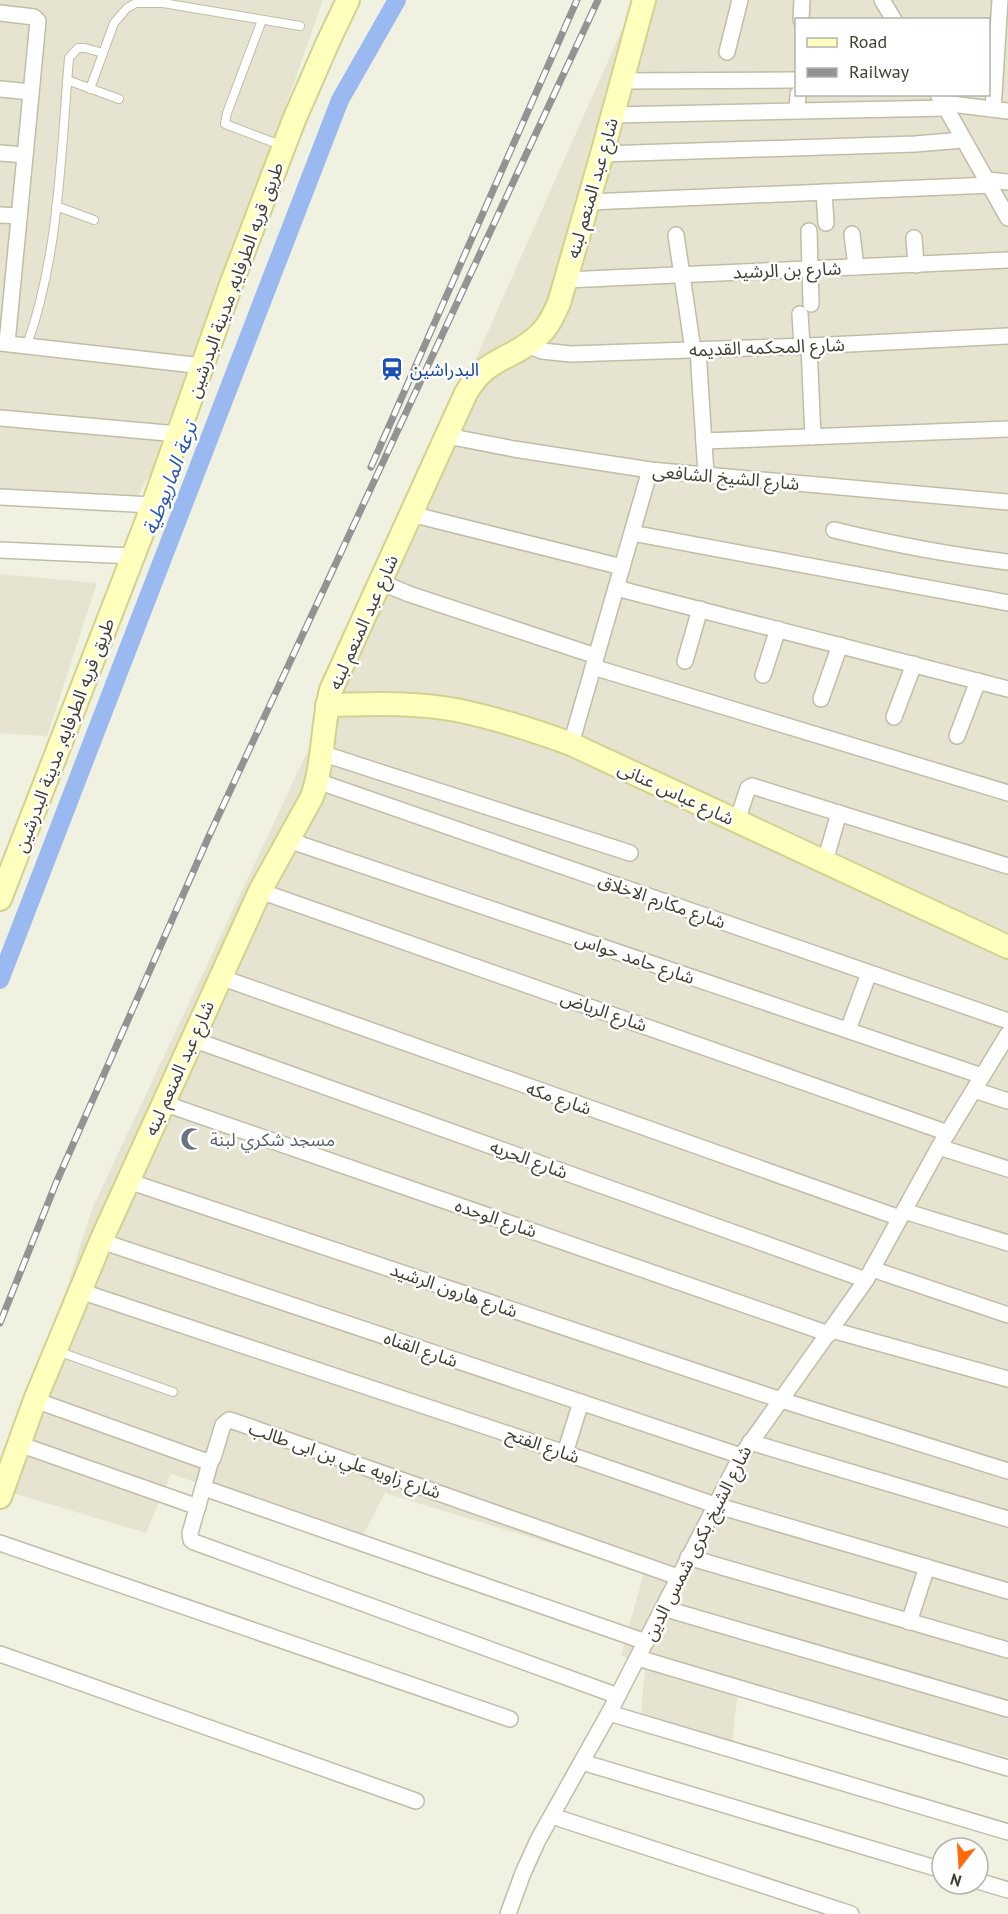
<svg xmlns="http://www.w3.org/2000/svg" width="1008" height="1914" font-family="'PT Sans','Noto Sans Arabic',sans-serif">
  <rect width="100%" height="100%" fill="#f1f1e2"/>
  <g fill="#e6e4d0" fill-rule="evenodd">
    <path d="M0 0H323L165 450 136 498 0 490Z"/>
    <path d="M635 0H1008V1757L739 1684 732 1743 641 1713 645 1670 621 1655 644 1572 385 1493 362 1537 171 1474 146 1533 3 1490 92 1209 342 678 470 372ZM796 20H988V94H796Z"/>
    <path d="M0 574 97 583 47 736 0 733Z"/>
  </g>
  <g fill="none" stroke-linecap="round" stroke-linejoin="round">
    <path stroke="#9bb9f1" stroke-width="18" d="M0 980 340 100 397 0"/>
    <g stroke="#c0bda7" stroke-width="10">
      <g id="lane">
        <path d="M262 20 227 113 225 124 283 146"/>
        <path d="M67 80 119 99"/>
        <path d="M90 89 114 23 127 8 136 3H163L300 26"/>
        <path d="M56 206 94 220"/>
        <path d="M27 345C59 256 61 152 69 58L78 48H85L103 53"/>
        <path d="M57 1351 173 1392"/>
      </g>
    </g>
    <g stroke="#c0bda7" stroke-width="18">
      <g id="street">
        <path d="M882 0 894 20"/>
        <path d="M0 13 34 17 38 21 7 343"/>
        <path d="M801 20 802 0"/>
        <path d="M727 52 740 0"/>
        <path d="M621 81 796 80"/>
        <path d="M0 89 31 92"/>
        <path d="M938 94 1008 218"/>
        <path d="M943 103 1008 111"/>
        <path d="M993 109 1000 0"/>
        <path d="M797 111 798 94"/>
        <path d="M613 115 946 108"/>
        <path d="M0 153 25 155"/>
        <path d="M602 154 915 144 963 140"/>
        <path d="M988 180 1008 182"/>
        <path d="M824 192 826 223"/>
        <path d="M589 202 991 185"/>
        <path d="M0 215 19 216"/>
        <path d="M809 231 811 304"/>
        <path d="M852 234 856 267"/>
        <path d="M676 235 693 350"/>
        <path d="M914 238 916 265"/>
        <path d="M566 280 1008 260"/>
        <path d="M800 314 802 346"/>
        <path d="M0 343 203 366"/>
        <path d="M527 345 542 351 571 354 809 346 1008 336"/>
        <path d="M809 346 813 437"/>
        <path d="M698 350 706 474"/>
        <path d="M0 418 178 434"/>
        <path d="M447 436 514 449 650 470 1008 502"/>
        <path d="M704 441 1008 429"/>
        <path d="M0 497 153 505"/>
        <path d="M411 514 622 567"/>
        <path d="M834 530C892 544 949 555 1008 562"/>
        <path d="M632 533 1008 603"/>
        <path d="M0 550 133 556"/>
        <path d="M380 582 409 594 596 656"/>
        <path d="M616 588 1008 689"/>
        <path d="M685 661 700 609"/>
        <path d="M593 667 1008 793"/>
        <path d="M763 675 778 629"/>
        <path d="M821 699 840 645"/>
        <path d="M894 717 914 664"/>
        <path d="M957 736 978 681"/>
        <path d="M571 744 650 470"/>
        <path d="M321 753 630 853"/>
        <path d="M317 781 1008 1021"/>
        <path d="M737 821 748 788 752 786 1008 866"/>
        <path d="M288 840 982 1076"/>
        <path d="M825 861 839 813"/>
        <path d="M260 891 948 1133"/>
        <path d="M220 977 900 1218"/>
        <path d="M848 1030 869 973"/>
        <path d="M192 1039 866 1280"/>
        <path d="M974 1090 1008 1101"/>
        <path d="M163 1103 829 1334"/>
        <path d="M939 1147 1008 1169"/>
        <path d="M128 1181 781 1400 1008 1471"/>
        <path d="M904 1211 1008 1243"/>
        <path d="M101 1241 741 1456"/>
        <path d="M872 1269 1008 1315"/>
        <path d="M80 1291 565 1453 715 1505 1008 1591"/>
        <path d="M832 1330 1008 1379"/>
        <path d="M35 1400 205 1461 213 1458 223 1425 229 1420 233 1421 678 1577"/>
        <path d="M750 1442 1008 1519"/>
        <path d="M19 1444 198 1507"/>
        <path d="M565 1453 581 1402"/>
        <path d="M211 1460 190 1533 191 1540 194 1542 618 1696"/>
        <path d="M204 1488 646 1642"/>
        <path d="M0 1543 510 1719"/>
        <path d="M688 1557 1008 1650"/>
        <path d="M663 1608 1008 1709"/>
        <path d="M909 1622 927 1567"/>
        <path d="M0 1654 416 1801"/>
        <path d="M638 1658 1008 1768"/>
        <path d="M609 1713 1008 1832"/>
        <path d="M582 1762 942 1870"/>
        <path d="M552 1816 851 1914"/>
        <path d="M978 1881 1008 1890"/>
        <path d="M508 1914 523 1873 538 1840 609 1713 741 1456 866 1280 939 1147 1008 1034"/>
      </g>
    </g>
    <g stroke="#d3d190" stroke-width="26">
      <g id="secondary">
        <path d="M327 705C370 704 413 702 456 710 495 718 533 730 571 744L1008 947"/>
        <path d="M0 899 153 505 232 282 294 120 328 42 348 0"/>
        <path d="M0 1497 35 1400 101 1241 260 891 312 797C324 762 322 725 331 690L466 393C488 355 512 361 539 335 549 326 554 314 559 303L602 154 644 0"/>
      </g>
    </g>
    <use href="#lane" stroke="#fff" stroke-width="8"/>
    <use href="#street" stroke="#fff" stroke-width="15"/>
    <use href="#secondary" stroke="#ffffbe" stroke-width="22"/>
    <g stroke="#939393" stroke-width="7">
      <g id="rail">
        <path d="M371 467 577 0"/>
        <path d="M0 1323 56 1183 209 836 598 0"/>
      </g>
    </g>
    <use href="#rail" stroke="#fff" stroke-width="4.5" stroke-dasharray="14" stroke-linecap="butt"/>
  </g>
  <defs>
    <g id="station-bare" transform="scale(1.8)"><path d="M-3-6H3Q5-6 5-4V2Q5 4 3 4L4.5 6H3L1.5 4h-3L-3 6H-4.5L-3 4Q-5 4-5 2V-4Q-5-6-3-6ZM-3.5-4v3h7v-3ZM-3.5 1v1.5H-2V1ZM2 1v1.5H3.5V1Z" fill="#1a4fb4" stroke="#fff" stroke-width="2.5" paint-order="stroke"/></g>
    <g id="mosque-bare" transform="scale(1.8)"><path d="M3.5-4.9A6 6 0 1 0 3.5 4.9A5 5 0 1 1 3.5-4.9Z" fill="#6b7280" stroke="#fff" stroke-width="2.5" paint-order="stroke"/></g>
  </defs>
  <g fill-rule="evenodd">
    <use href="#station-bare" x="392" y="369"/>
    <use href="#mosque-bare" x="192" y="1139"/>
  </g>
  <g text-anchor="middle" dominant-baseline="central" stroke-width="5" stroke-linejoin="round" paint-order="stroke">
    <g font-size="18" fill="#434032" stroke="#fff">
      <text transform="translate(592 188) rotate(-74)">شارع عبد المنعم لبنه</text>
      <text transform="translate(787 270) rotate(-2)">شارع بن الرشيد</text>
      <text transform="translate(235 280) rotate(-70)">طريق قريه الطرفايه, مدينة البدرشين</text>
      <text transform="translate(767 347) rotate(-2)">شارع المحكمه القديمه</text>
      <text transform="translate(726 477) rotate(5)">شارع الشيخ الشافعى</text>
      <text transform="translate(363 622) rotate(-66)">شارع عبد المنعم لبنه</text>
      <text transform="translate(64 735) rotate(-69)">طريق قريه الطرفايه, مدينة البدرشين</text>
      <text transform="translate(676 793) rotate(25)">شارع عباس عنانى</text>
      <text transform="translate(662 901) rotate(19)">شارع مكارم الاخلاق</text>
      <text transform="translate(635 958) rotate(19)">شارع حامد حواس</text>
      <text transform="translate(604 1011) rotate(19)">شارع الرياض</text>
      <text transform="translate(179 1068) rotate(-66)">شارع عبد المنعم لبنه</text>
      <text transform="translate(559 1098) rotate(19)">شارع مكه</text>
      <text transform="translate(529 1159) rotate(20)">شارع الحريه</text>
      <text transform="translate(496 1218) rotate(19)">شارع الوحده</text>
      <text transform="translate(454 1290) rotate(19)">شارع هارون الرشيد</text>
      <text transform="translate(421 1349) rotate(19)">شارع القناه</text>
      <text transform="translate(543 1445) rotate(19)">شارع الفتح</text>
      <text transform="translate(345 1460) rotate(19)">شارع زاويه علي بن ابى طالب</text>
      <text transform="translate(697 1543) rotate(-63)">شارع الشيخ بكرى شمس الدين</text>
    </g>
    <g font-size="18" fill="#164399" stroke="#fff" text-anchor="start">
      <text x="410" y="369">البدراشين</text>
    </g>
    <g font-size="18" fill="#5b616d" stroke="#fff" text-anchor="start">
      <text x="210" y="1139">مسجد شكري لبنة</text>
    </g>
    <g font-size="20" font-style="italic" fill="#2a57b0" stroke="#fff">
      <text transform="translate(170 478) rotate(-69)">ترعة الماريوطية</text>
    </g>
  </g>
  <rect x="795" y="18" width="195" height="78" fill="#ffffff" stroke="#b4b3ad" stroke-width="1.5"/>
  <rect x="807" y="38" width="30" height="9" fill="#ffffbe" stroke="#b4b3ad" stroke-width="1.5"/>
  <text x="849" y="48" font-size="18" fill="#434032">Road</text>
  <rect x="807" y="68" width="30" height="9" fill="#939393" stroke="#b4b3ad" stroke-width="1.5"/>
  <text x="849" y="78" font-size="18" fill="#434032">Railway</text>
  <g transform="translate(960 1866) rotate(197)"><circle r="28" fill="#ffffff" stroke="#b4b3ad" stroke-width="1.5"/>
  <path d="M0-4.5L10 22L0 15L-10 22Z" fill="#ff6b0b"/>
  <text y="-9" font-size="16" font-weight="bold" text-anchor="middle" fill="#434032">N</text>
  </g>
</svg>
